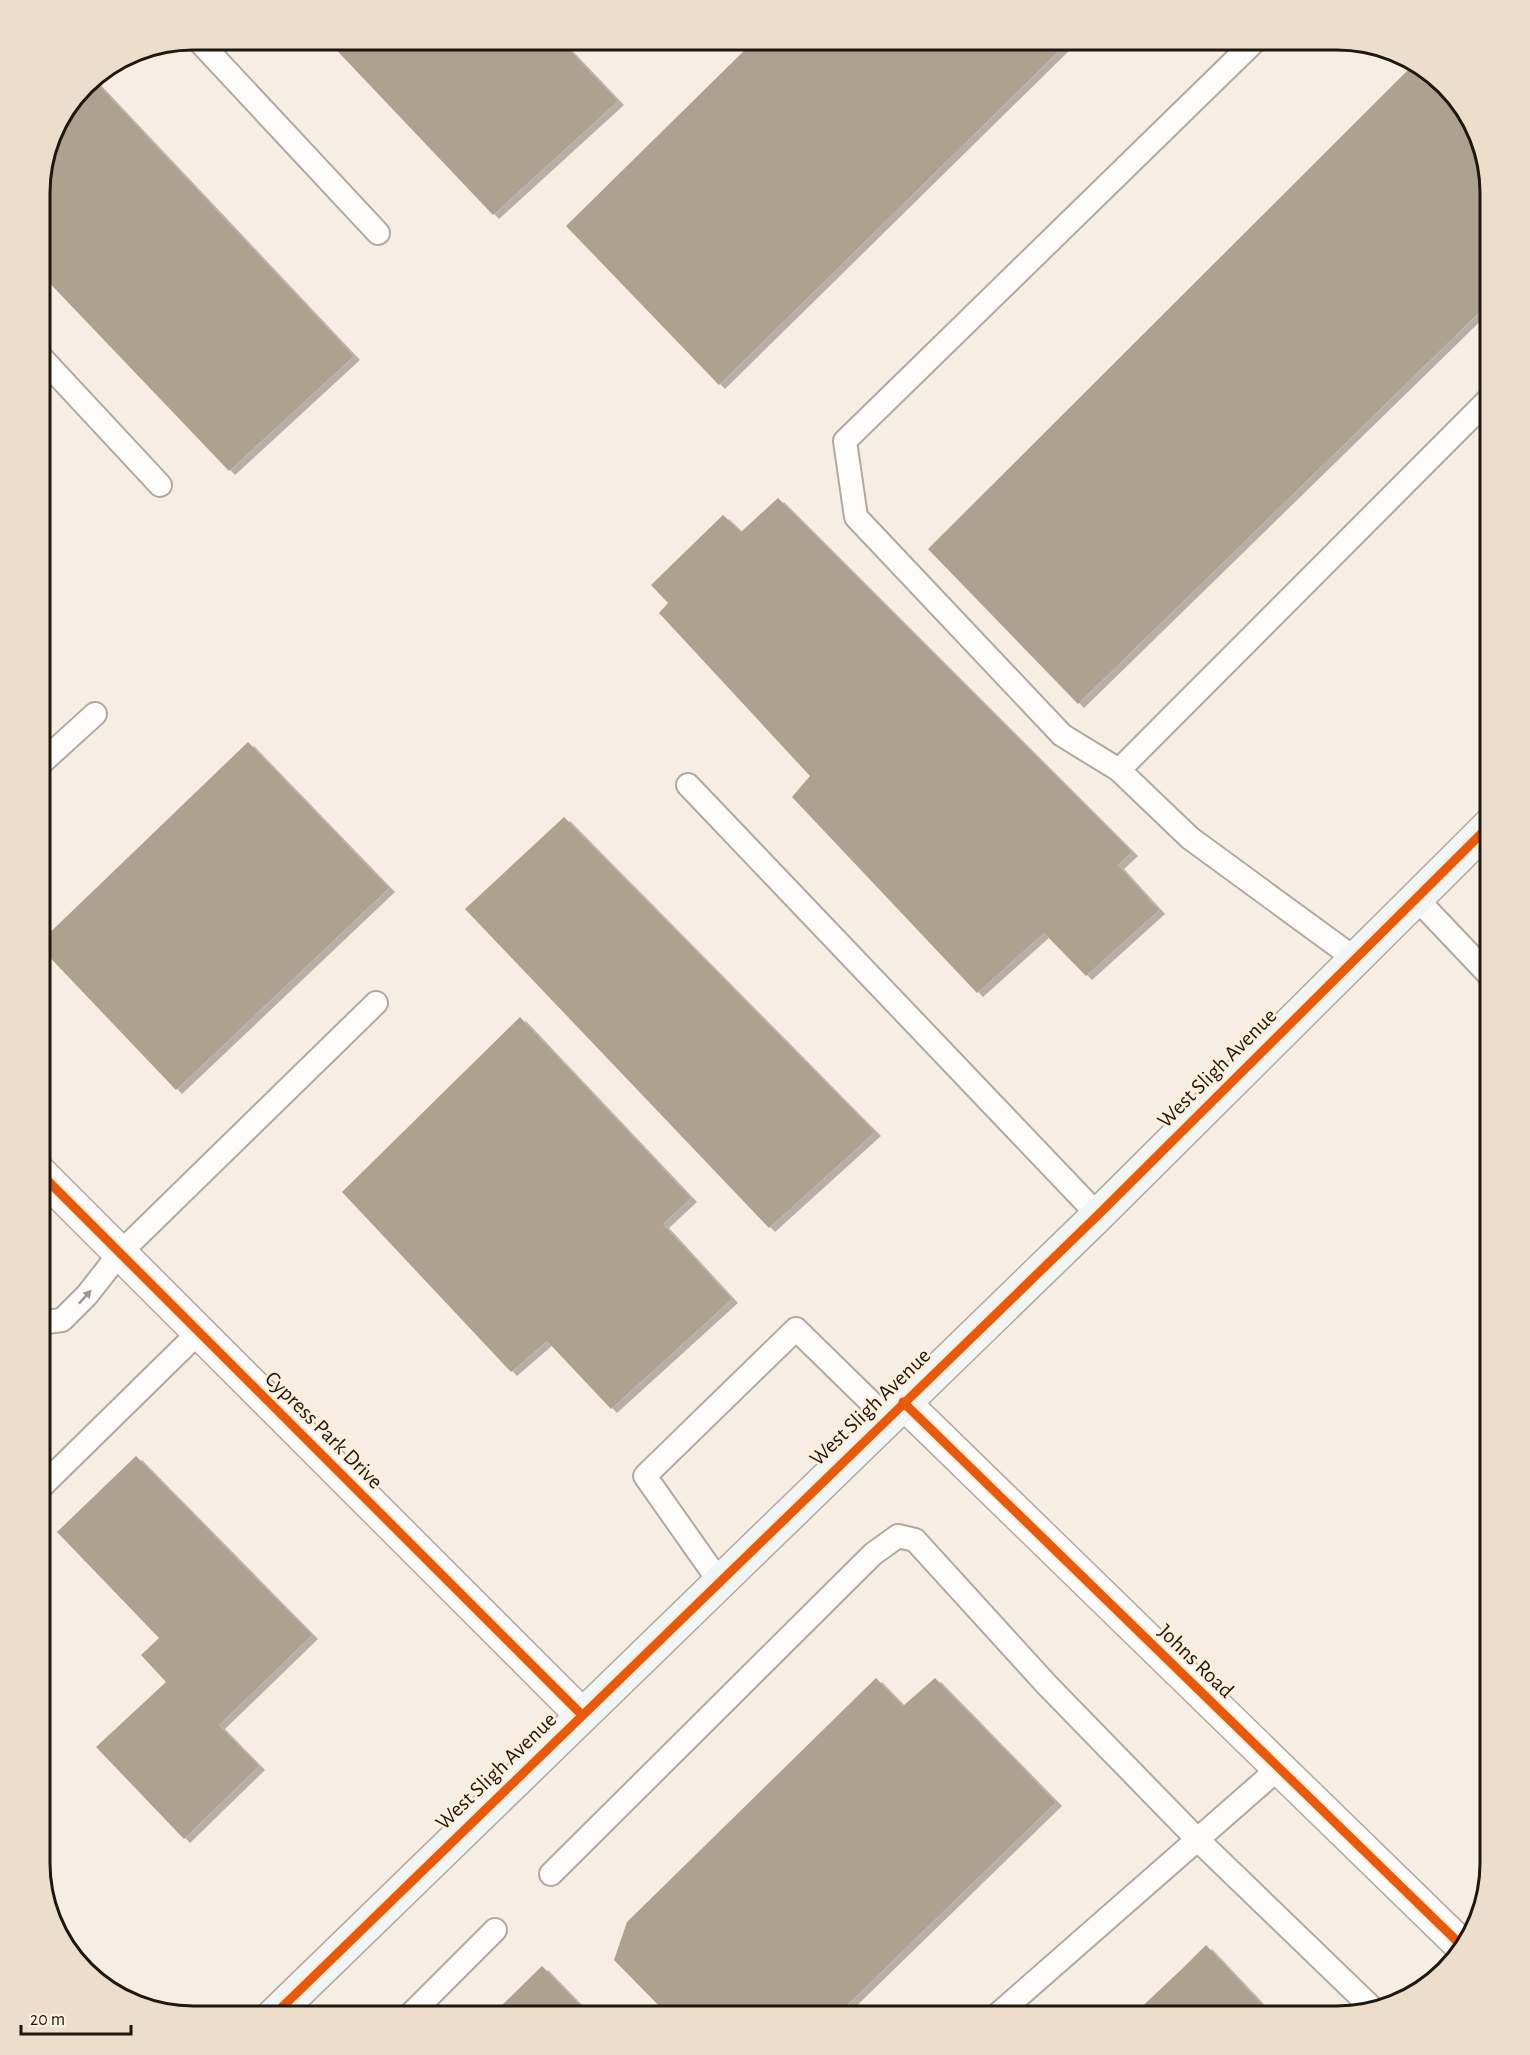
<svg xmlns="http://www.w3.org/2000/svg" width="1530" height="2055" font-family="'Alegreya Sans',sans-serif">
  <defs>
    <filter id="shadow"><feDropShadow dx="6" dy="4" stdDeviation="0" flood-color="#0004"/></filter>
  </defs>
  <rect width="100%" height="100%" fill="#f7eee3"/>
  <g fill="#ada190" filter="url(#shadow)">
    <path d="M326 39H559L618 101 493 215Z"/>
    <path d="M756 39H1071L719 385 566 226Z"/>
    <path d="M1416 62 1468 115 1491 193V301L1078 704 928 549Z"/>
    <path d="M91 77 354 356 229 471 39 272V182L55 125Z"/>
    <path d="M778 498 1132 852 1118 865 1159 910 1086 976 1044 933 977 993 792 797 810 776 659 613 668 603 651 585 723 515 741 532Z"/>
    <path d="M248 742 389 888 176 1090 39 946V943Z"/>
    <path d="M564 817 875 1132 769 1228 465 909Z"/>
    <path d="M520 1017 691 1198 663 1224 732 1299 611 1409 547 1341 511 1372 342 1192Z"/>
    <path d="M136 1456 312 1635 219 1725 259 1766 184 1839 96 1747 166 1682 141 1655 159 1638 57 1532Z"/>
    <path d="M876 1678 903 1706 935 1678 1056 1802 836 2016H669L614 1960 627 1922Z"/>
    <path d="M1206 1945 1273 2016H1132L1185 1966Z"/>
    <path d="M542 1966 591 2016H491Z"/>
  </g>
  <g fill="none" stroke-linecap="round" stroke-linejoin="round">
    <g stroke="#b1a9a0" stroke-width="26">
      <g id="lane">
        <path d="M197 39 378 233"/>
        <path d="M39 355 160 485"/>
        <path d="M39 765 95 714"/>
        <path d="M1119 770 1062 735 856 517 845 441 1257 39"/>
        <path d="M688 785 1098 1215"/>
        <path d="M1416 898 1491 977"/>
        <path d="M1354 958 1190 838 1119 770 1491 397"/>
        <path d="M39 1323 62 1320 87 1295 120 1253 376 1003"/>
        <path d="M39 1489 199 1332"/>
        <path d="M719 1581 645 1476 796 1329 887 1418"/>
        <path d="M551 1874 873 1554 898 1536 915 1540 1047 1685 1197 1839 1370 2006"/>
        <path d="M409 2016 495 1930"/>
        <path d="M996 2016 1279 1768"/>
      </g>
    </g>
    <g stroke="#b1a9a0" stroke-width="36">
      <g id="street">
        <path d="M39 1172 582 1715"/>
        <path d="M903 1402 1463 1947"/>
      </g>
    </g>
    <g stroke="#b1a9a0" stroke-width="36">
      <path id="secondary" d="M273 2016 1098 1215 1491 824"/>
    </g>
    <use href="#lane" stroke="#fefcfb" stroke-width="22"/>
    <use href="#street" stroke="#fefcfb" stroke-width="33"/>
    <use href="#secondary" stroke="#f1f5f3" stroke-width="33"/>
    <g stroke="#ffefdb" stroke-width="13">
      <g id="cycleway">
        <path d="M39 1172 582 1715"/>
        <path d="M903 1402 1463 1947"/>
        <path d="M273 2016 1098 1215 1491 824"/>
      </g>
    </g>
    <use href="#cycleway" stroke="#e8590c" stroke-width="9"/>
  </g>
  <defs><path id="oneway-solid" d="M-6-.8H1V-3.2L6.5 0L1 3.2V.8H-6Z" transform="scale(1.5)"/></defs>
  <use fill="#9a9591" href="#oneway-solid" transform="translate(85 1297) rotate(-47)"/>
  <g text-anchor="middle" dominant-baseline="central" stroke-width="5" stroke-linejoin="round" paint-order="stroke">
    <g font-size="22" fill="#1f180f" stroke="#ffefdb">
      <text transform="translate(1217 1068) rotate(-45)">West Sligh Avenue</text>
      <text transform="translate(870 1407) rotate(-44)">West Sligh Avenue</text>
      <text transform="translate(324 1430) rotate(45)">Cypress Park Drive</text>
      <text transform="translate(1196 1661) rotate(44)">Johns Road</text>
      <text transform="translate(496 1771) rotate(-44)">West Sligh Avenue</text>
    </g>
  </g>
  <path d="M0 0H1530V2055H0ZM193 50H1337A143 143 0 0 1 1480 193V1863A143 143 0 0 1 1337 2006H193A143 143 0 0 1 50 1863V193A143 143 0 0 1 193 50Z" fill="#eddecb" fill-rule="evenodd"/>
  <path fill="none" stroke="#1f180f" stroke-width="3" d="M193 50H1337A143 143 0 0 1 1480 193V1863A143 143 0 0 1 1337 2006H193A143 143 0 0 1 50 1863V193A143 143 0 0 1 193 50Z"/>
  <path d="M21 2025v9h110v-9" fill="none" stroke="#1f180f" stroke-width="3"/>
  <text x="30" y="2025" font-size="18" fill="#1f180f" stroke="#ffefdb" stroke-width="4.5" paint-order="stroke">20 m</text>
</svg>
